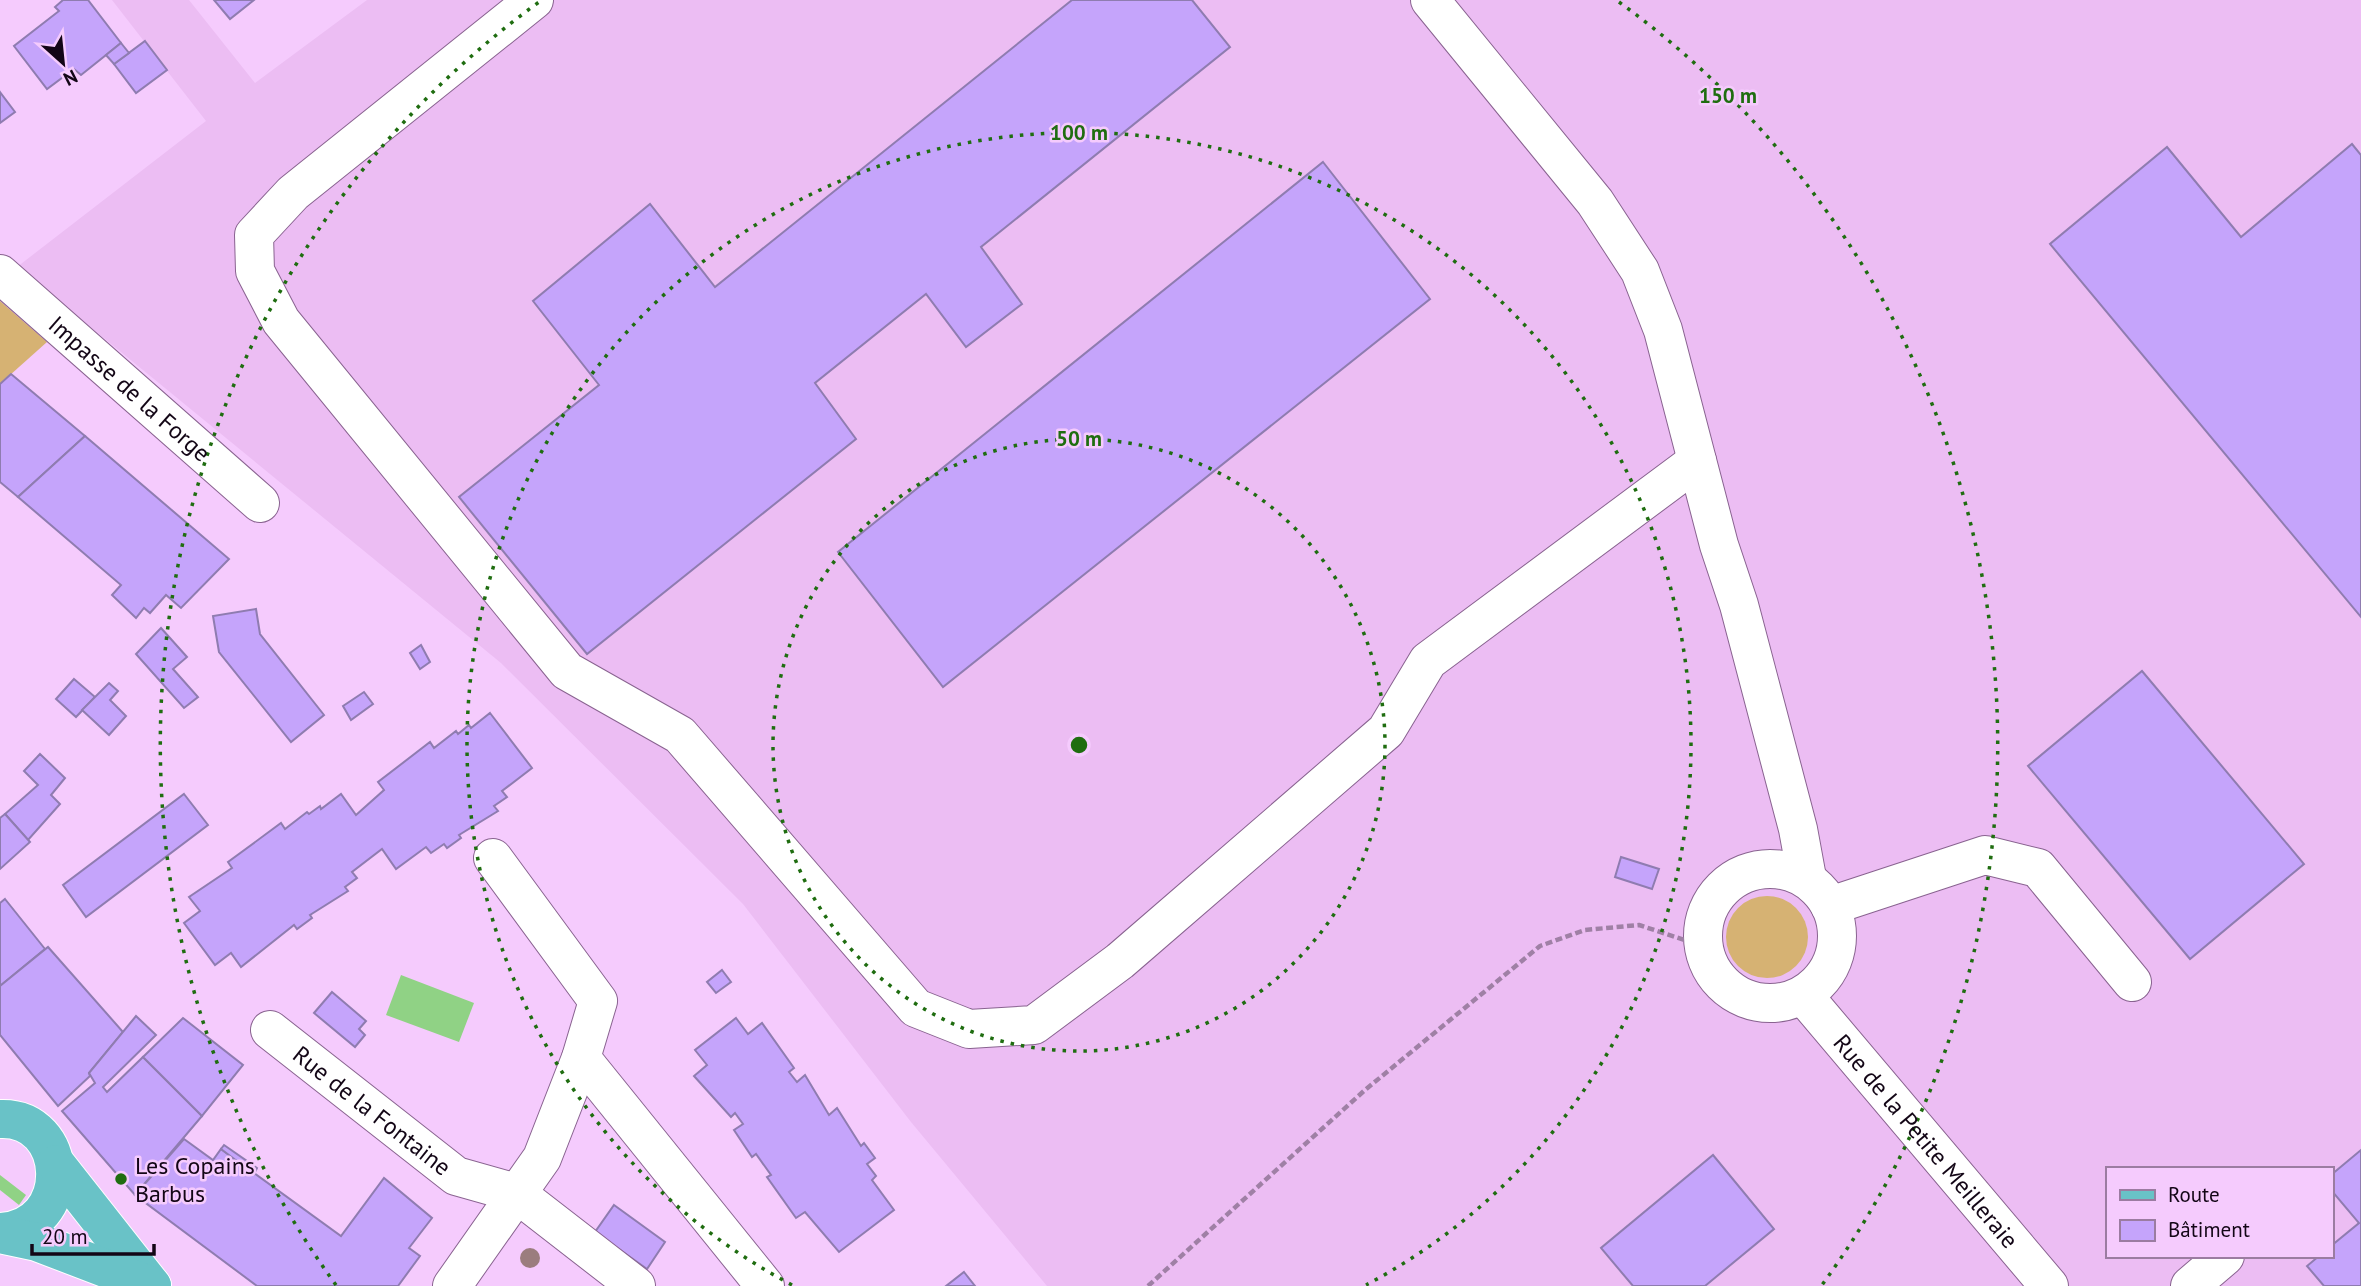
<svg xmlns="http://www.w3.org/2000/svg" width="2361" height="1286" font-family="'PT Sans',sans-serif">
  <rect width="100%" height="100%" fill="#f5cbfd"/>
  <path fill="#ecbdf3" fill-rule="evenodd" d="M112 0H189L255 83 367 0H2361V1286H1047L911 1122 743 904 501 663 17 267 206 121ZM2107 1169H2331V1256H2107Z"/>
  <g fill="#d6b273">
    <path d="M0 301 47 342 0 384Z"/>
    <circle cx="1767" cy="937" r="41"/>
  </g>
  <g fill="#90d285">
    <path d="M401 975 474 1003 459 1042 386 1015Z"/>
    <path d="M0 1175 26 1195 19 1205 0 1190Z"/>
  </g>
  <g fill="#c5a4fb" stroke="#8f7cb0" stroke-width="2">
    <path d="M63 0H88L121 43 81 75 74 69 47 89 14 46 59 11 55 7Z"/>
    <path d="M214 0H254L230 19Z"/>
    <path d="M1072 0H1192L1230 47 981 247 1022 304 966 347 926 294 815 383 856 439 587 654 459 497 599 385 533 301 650 204 715 287Z"/>
    <path d="M145 41 167 70 136 93 114 64Z"/>
    <path d="M121 43 129 53 114 64 106 55Z"/>
    <path d="M0 92 15 112 0 123Z"/>
    <path d="M2352 144 2361 155V617L2050 244 2167 147 2241 237Z"/>
    <path d="M1323 162 1430 299 943 687 838 552Z"/>
    <path d="M11 374 85 436 18 497 0 482V384Z"/>
    <path d="M85 436 229 559 181 608 166 595 150 613 144 608 136 618 112 595 121 585 18 497Z"/>
    <path d="M256 609 260 634 324 715 291 742 219 652 213 616Z"/>
    <path d="M161 628 187 657 173 669 198 697 184 708 136 654Z"/>
    <path d="M421 645 430 662 420 669 410 653Z"/>
    <path d="M2142 671 2304 864 2190 959 2028 766Z"/>
    <path d="M74 679 95 697 76 717 56 699Z"/>
    <path d="M109 683 118 691 110 700 126 716 109 735 82 710Z"/>
    <path d="M364 692 373 704 351 720 343 706Z"/>
    <path d="M490 713 532 768 502 791 507 797 494 806 498 811 459 835 461 838 447 848 444 844 431 853 426 847 396 869 382 849 352 872 357 878 345 887 348 891 310 915 312 918 297 929 294 925 241 967 231 953 215 965 184 923 200 911 189 897 232 868 228 862 281 823 285 829 307 812 309 814 320 806 321 809 341 794 356 815 384 790 378 782 430 742 434 748 456 731 458 734 469 725 471 728Z"/>
    <path d="M40 754 65 778 51 795 60 804 28 840 5 814 38 785 24 771Z"/>
    <path d="M184 794 208 825 86 917 63 885Z"/>
    <path d="M5 814 30 842 0 869V818Z"/>
    <path d="M1621 857 1659 869 1652 889 1615 877Z"/>
    <path d="M5 899 45 949 0 986V903Z"/>
    <path d="M48 947 123 1032 89 1073 90 1076 58 1106 0 1035V986Z"/>
    <path d="M722 970 731 982 716 993 707 982Z"/>
    <path d="M332 992 366 1021 359 1029 365 1035 355 1047 314 1013Z"/>
    <path d="M136 1016 156 1035 103 1087 107 1092 143 1057 202 1116 135 1195 62 1111 95 1083 89 1073Z"/>
    <path d="M183 1018 243 1065 202 1116 143 1057Z"/>
    <path d="M736 1018 748 1034 762 1023 794 1068 789 1072 797 1082 805 1075 829 1115 837 1108 861 1146 864 1143 875 1158 867 1164 876 1176 872 1180 894 1210 839 1252 805 1212 796 1218 767 1177 771 1175 756 1154 752 1157 734 1130 743 1124 735 1113 731 1117 694 1076 707 1065 695 1050Z"/>
    <path d="M184 1139 213 1160 221 1149 341 1236 384 1178 432 1218 409 1248 420 1256 398 1286H257L135 1195Z"/>
    <path d="M224 1145 257 1168 254 1174 221 1149Z"/>
    <path d="M2361 1150V1286H2324L2307 1266 2319 1256H2331V1246L2359 1223 2331 1190V1175Z"/>
    <path d="M1713 1155 1774 1229 1705 1286H1633L1601 1248Z"/>
    <path d="M614 1205 665 1242 647 1269 595 1232Z"/>
    <path d="M964 1272 975 1286H946Z"/>
  </g>
  <g fill="none" stroke-linecap="round" stroke-linejoin="round">
    <g stroke="#896390" stroke-width="40">
      <g id="minor">
        <path d="M534 0 293 193 254 235 255 271 281 321 567 671 680 735 916 1008 969 1029 1034 1025 1120 961 1386 731 1428 661 1697 461"/>
        <path d="M1430 0 1595 202 1640 271 1663 330 1719 545 1739 605 1798 829 1807 878"/>
        <path id="s1" d="M0 274 260 503"/>
        <circle cx="1770" cy="936" r="67"/>
        <path d="M1830 906 1985 855 2038 868 2132 982"/>
        <path id="s2" d="M1803 995 2049 1286"/>
        <path id="s3" d="M270 1030 456 1176 516 1193 636 1286"/>
        <path d="M581 1058 765 1286"/>
        <path d="M452 1286 542 1158 581 1058 598 1001 493 858"/>
        <path d="M2190 1286 2225 1256"/>
      </g>
    </g>
    <g stroke="#fff" stroke-width="40">
      <g id="major">
        <path d="M0 1119C71 1116 76 1228 0 1232"/>
        <path d="M56 1164 152 1286"/>
        <path d="M0 1234 37 1242 152 1286"/>
      </g>
    </g>
    <path stroke="#9f80a5" stroke-width="4.5" stroke-dasharray="7 3.5" stroke-linecap="butt" d="M1148 1286 1365 1090 1540 946 1585 930 1639 925 1703 946"/>
    <use href="#minor" stroke="#fff" stroke-width="38"/>
    <use href="#major" stroke="#69c2c7" stroke-width="38"/>
  </g>
  <circle fill="#9b7d7e" cx="530" cy="1258" r="10"/>
  <g fill="none" stroke="#1f6d10" stroke-width="3.5" stroke-dasharray="3.5 7">
    <circle cx="1079" cy="745" r="306"/>
    <path d="M792 1285A612 612 0 1 1 1366 1285"/>
    <path d="M336 1285A918 918 0 0 1 539 2M1619 2A918 918 0 0 1 1822 1285"/>
  </g>
  <circle fill="#1f6d10" stroke="#f5cbfd" stroke-width="2.5" cx="121" cy="1179" r="7"/>
  <g text-anchor="middle" dominant-baseline="central" stroke-width="5" stroke-linejoin="round" paint-order="stroke">
    <g font-size="24" fill="#130616" stroke="#f5cbfd">
      <text stroke="none"><textPath href="#s1" startOffset="173">Impasse de la Forge</textPath></text>
      <text stroke="none"><textPath href="#s3" startOffset="130">Rue de la Fontaine</textPath></text>
      <text stroke="none"><textPath href="#s2" startOffset="191">Rue de la Petite Meilleraie</textPath></text>
    </g>
    <g font-size="24" fill="#130616" stroke="#f5cbfd" text-anchor="start">
      <text x="135" y="1165">Les Copains<tspan x="135" dy="28">Barbus</tspan></text>
    </g>
  </g>
  <circle cx="1079" cy="745" r="10" fill="#1f6d10" stroke="#f5cbfd" stroke-width="3.5"/>
  <g font-size="21" text-anchor="middle" font-weight="bold" fill="#1f6d10" stroke="#f5cbfd" stroke-width="5" stroke-linejoin="round" paint-order="stroke">
    <text x="1728" y="103">150 m</text>
    <text x="1079" y="140">100 m</text>
    <text x="1079" y="446">50 m</text>
  </g>
  <rect x="2106" y="1167" width="228" height="91" fill="#f5cbfd" stroke="#9b7ca1" stroke-width="2"/>
  <rect x="2120" y="1190" width="35" height="10" fill="#69c2c7" stroke="#9b7ca1" stroke-width="2"/>
  <text x="2168" y="1202" font-size="21" fill="#130616">Route</text>
  <rect x="2120" y="1220" width="35" height="21" fill="#c5a4fb" stroke="#9b7ca1" stroke-width="2"/>
  <text x="2168" y="1237" font-size="21" fill="#130616">Bâtiment</text>
  <g transform="translate(63 63) rotate(153)" stroke="#f5cbfd" stroke-width="5" paint-order="stroke">
  <path d="M0-5L12 26L0 18L-12 26Z" fill="#130616"/>
  <text y="-10" font-size="19" font-weight="bold" text-anchor="middle" fill="#130616">N</text>
  </g>
  <path d="M32 1244v10h122v-10" fill="none" stroke="#130616" stroke-width="3.5"/>
  <text x="42" y="1244" font-size="21" fill="#130616" stroke="#f5cbfd" stroke-width="5" paint-order="stroke">20 m</text>
</svg>
